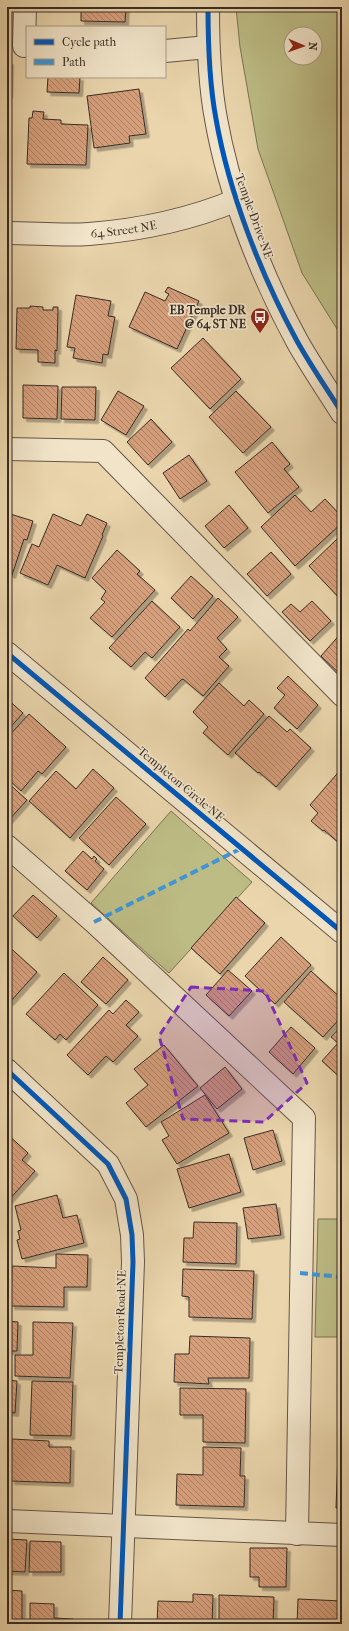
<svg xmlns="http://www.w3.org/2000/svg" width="349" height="1631" font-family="'IM FELL French Canon',serif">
  <defs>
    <pattern id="building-back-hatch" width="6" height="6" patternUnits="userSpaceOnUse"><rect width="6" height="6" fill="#d69f7b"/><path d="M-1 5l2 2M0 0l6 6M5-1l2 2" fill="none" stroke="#af8265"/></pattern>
    <filter id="shadow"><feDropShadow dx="3.5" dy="3.5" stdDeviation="0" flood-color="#0004"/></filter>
  </defs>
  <rect width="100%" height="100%" fill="#ead5ac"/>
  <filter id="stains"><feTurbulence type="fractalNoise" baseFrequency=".005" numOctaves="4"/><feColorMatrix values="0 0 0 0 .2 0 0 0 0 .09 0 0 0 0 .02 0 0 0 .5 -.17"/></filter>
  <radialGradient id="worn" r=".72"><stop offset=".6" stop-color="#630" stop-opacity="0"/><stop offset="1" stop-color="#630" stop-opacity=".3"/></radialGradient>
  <g fill="#bdbc85" stroke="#7a7455" fill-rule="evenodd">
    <path d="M236 7H342V337L302 273 258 149 240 47ZM291 34H315V58H291Z"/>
    <path d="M171 811 252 882 169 973 91 903Z"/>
    <path d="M318 1219H342V1337H315Z"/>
  </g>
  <g fill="url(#building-back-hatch)" stroke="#382c25" filter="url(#shadow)">
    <path d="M81 7H126L125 22 81 21Z"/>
    <path d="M7 61H10L9 95H7Z"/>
    <path d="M48 77H80L79 93 47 92Z"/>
    <path d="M139 89 146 134 129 136 130 143 94 148 87 96Z"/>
    <path d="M33 111 44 112 43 119 61 120V124L88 125 86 165 27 164 29 118H32Z"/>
    <path d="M168 287 199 301 177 349 129 327 145 292 165 301 169 294 165 292Z"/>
    <path d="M76 295 111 301 108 316 115 317 108 355 103 354 102 363 73 358 75 348 67 347Z"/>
    <path d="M30 306 43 307V310H53V307H58L57 351 55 350V363L38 362V350L16 349 17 308H30Z"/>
    <path d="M203 338 241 379 210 409 171 368Z"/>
    <path d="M23 385 58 386 57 419 23 418Z"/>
    <path d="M62 387H96L95 420 61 419Z"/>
    <path d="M118 391 144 406 126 435 101 420Z"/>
    <path d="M236 391 271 427 243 453 209 417Z"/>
    <path d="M151 419 172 442 148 465 127 442Z"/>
    <path d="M272 442 290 464 284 469 299 487 268 513 235 472Z"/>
    <path d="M189 455 207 481 180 499 163 473Z"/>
    <path d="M295 495 311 512 325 499 342 517V523L295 566 261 527Z"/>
    <path d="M229 505 248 528 224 548 205 526Z"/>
    <path d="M7 513 33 521 27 540 24 539 12 575 7 573Z"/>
    <path d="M53 514 81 526 87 514 107 523 102 535 103 536 85 578 57 565 48 585 20 573 32 544 39 547Z"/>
    <path d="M338 538 342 542V601L309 566Z"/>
    <path d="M117 550 140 571 137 574 155 590 112 637 90 618 105 602 101 599 106 591 92 578Z"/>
    <path d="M271 552 291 574 267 596 247 574Z"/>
    <path d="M191 576 213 596 193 619 171 598Z"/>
    <path d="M218 598 238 617 217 638 227 649 219 657 229 666 203 696 183 679 181 680 165 697 145 678 188 629 190 631Z"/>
    <path d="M152 601 180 627 152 658 145 652 131 667 109 648Z"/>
    <path d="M312 601 331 621 310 641 282 612 291 604 300 612Z"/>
    <path d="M342 632V676L321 656Z"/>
    <path d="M288 676 318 705 297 729 274 708 285 695 277 688Z"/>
    <path d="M219 683 244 706 249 700 264 714 228 755 203 733 208 727 193 712Z"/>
    <path d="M7 699 23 713 7 731Z"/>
    <path d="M29 714 66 747 42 774 38 771 21 791 7 778V738Z"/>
    <path d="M269 716 287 732 290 729 311 748 276 787 259 772 258 773 235 753Z"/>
    <path d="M342 768V841L340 844 324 830 323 831 311 821 318 813 310 805Z"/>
    <path d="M93 769 114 788 70 838 29 801 56 771 76 789Z"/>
    <path d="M7 782 27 800 8 821 7 820Z"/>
    <path d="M116 797 146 824 109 865 79 838Z"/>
    <path d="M83 851 92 859 94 856 97 859 95 861 104 869 87 890 65 871Z"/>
    <path d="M33 895 57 916 37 938 13 916Z"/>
    <path d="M236 897 265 923 220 974 191 948Z"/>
    <path d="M281 937 311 965 275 1004 245 976Z"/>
    <path d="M7 945 37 972 10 1002 7 1000Z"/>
    <path d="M103 957 128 980 106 1004 81 982Z"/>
    <path d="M228 970 252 991 229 1016 206 995Z"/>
    <path d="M311 971 342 999V1016L323 1037 284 1002Z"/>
    <path d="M64 973 98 1005 66 1040 60 1034 55 1040 26 1014Z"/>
    <path d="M126 1000 139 1012 126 1025 138 1036 113 1062 106 1056 88 1075 67 1055 109 1010 113 1014Z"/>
    <path d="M342 1025V1079L322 1061 338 1043 331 1037Z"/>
    <path d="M291 1027 315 1048 293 1074 269 1052Z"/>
    <path d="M164 1045 198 1086 146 1127 126 1103 148 1085 134 1069Z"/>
    <path d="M225 1067 242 1089 217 1109 200 1088Z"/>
    <path d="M205 1095 229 1133 177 1164 162 1140 169 1136 161 1122Z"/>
    <path d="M273 1130 282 1161 253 1170 244 1138Z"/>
    <path d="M7 1134 28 1153 22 1160 35 1171 7 1202Z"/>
    <path d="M229 1154 241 1192 189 1208 177 1169Z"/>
    <path d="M57 1195 63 1218 77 1215 84 1243 22 1259 17 1240 20 1239 18 1231 21 1230 15 1206Z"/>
    <path d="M276 1204 281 1235 248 1239 243 1208Z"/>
    <path d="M194 1222 237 1223 236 1264 183 1262 184 1238H193Z"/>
    <path d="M56 1254 88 1255 87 1287H64V1307L11 1306 12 1266 56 1268Z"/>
    <path d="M183 1269 254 1271 252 1319 189 1317V1297L182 1296Z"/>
    <path d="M7 1321 18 1322 17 1351H7Z"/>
    <path d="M33 1322 73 1323 70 1378 15 1376V1355H33Z"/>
    <path d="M190 1336 250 1338 249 1378H208L209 1384 174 1382 175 1354H189Z"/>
    <path d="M7 1380 17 1381 15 1413 7 1412Z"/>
    <path d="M32 1381 73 1382 71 1436 30 1435Z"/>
    <path d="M180 1388 246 1389 245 1443 203 1442V1415H180Z"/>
    <path d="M342 1392V1446H339Z"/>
    <path d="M12 1439 49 1441V1447H71L70 1483 11 1481Z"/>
    <path d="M203 1447 241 1448 240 1476H245L244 1507 176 1505 177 1474 203 1475Z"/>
    <path d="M338 1454H342V1508H336Z"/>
    <path d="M7 1539 27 1540 25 1572 7 1571Z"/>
    <path d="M30 1541 61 1542V1572H29Z"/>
    <path d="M250 1548H287L286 1587H259V1577H250Z"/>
    <path d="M7 1590 22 1591V1624H7Z"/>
    <path d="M193 1594 213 1595 212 1624H157L158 1601 193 1602Z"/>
    <path d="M219 1595 274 1597 273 1624H219Z"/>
    <path d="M298 1599 342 1601V1624H297Z"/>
    <path d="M30 1603 54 1604V1618L73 1619V1624H30Z"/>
  </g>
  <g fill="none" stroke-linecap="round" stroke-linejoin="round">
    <g stroke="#645647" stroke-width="24">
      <g id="minor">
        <path d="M208 7C208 44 209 82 216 119 229 193 261 275 297 341 311 366 327 389 342 413"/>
        <path d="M24 46 25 7"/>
        <path d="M165 51 208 47"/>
        <path id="s1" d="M7 233C34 233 62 236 89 234 141 230 189 220 237 200"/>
        <path d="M7 449 103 451 342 695"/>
        <path d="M7 653 342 932"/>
        <path d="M7 846 94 922 304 1118 297 1534"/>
        <path d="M7 1070 108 1164 126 1199 132 1235 133 1262 120 1624"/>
        <path d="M7 1521 342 1535"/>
      </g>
    </g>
    <use href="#minor" stroke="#f1e4c9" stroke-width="22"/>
    <g stroke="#3e96d6" stroke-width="4" stroke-dasharray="8 4" stroke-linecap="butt">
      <path d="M94 922 242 848"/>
      <path d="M300 1273 342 1277"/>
    </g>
    <g stroke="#f1e4c9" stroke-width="8">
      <g id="cycleway">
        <path d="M208 7C208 44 209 82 216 119 229 193 261 275 297 341 311 366 327 389 342 413"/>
        <path d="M7 653 342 932"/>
        <path d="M7 1070 108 1164 126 1199 132 1235 133 1262 120 1624"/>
      </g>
    </g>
    <use href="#cycleway" stroke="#0057b8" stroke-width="5"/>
  </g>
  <path fill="#7b2cbf" fill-opacity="0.2" stroke="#7b2cbf" stroke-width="3" stroke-dasharray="8 5" stroke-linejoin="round" d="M191 987 265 991 307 1083 264 1122 183 1119 159 1036Z"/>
  <defs>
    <g id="bus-pin" transform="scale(1)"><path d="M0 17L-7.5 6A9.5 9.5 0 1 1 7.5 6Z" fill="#8f2418" stroke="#f1e4c9"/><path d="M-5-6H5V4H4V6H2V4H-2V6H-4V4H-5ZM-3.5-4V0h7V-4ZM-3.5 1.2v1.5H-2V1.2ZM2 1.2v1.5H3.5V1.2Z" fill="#fff"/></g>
  </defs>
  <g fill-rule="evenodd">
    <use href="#bus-pin" x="260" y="317"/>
  </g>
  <g text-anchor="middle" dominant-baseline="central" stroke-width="3.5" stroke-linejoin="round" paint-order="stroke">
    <g font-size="12" fill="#382c25" stroke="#f1e4c9">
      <text transform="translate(254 216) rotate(70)">Temple Drive NE</text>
      <text stroke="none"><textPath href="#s1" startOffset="117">64 Street NE</textPath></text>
      <text transform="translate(181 784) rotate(40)">Templeton Circle NE</text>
      <text transform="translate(120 1322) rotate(-88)">Templeton Road NE</text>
    </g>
    <g font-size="12" font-weight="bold" fill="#382c25" stroke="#f1e4c9" text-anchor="end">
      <text x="246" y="310">EB Temple DR<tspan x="246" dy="14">@ 64 ST NE</tspan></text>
    </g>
  </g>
  <rect width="349" height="1631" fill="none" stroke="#ead5ac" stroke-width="24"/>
  <rect x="8" y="8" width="333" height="1615" fill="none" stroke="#382c25" stroke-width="2"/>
  <rect x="12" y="12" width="325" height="1607" fill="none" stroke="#382c25"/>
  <rect x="26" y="26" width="140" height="52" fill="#f1e4c9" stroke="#a79a87"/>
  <rect x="34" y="39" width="20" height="6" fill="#0057b8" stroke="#a79a87"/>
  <text x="62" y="46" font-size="12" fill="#382c25">Cycle path</text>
  <rect x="34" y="59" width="20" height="6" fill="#3e96d6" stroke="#a79a87"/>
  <text x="62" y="66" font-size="12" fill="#382c25">Path</text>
  <g transform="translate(303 46) rotate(92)"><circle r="19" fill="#f1e4c9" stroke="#a79a87"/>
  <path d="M0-3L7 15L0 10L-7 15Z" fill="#8f2418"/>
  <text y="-6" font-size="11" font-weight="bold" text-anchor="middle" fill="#382c25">N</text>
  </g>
  <rect width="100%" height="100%" filter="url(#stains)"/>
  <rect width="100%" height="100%" fill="url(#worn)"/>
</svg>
